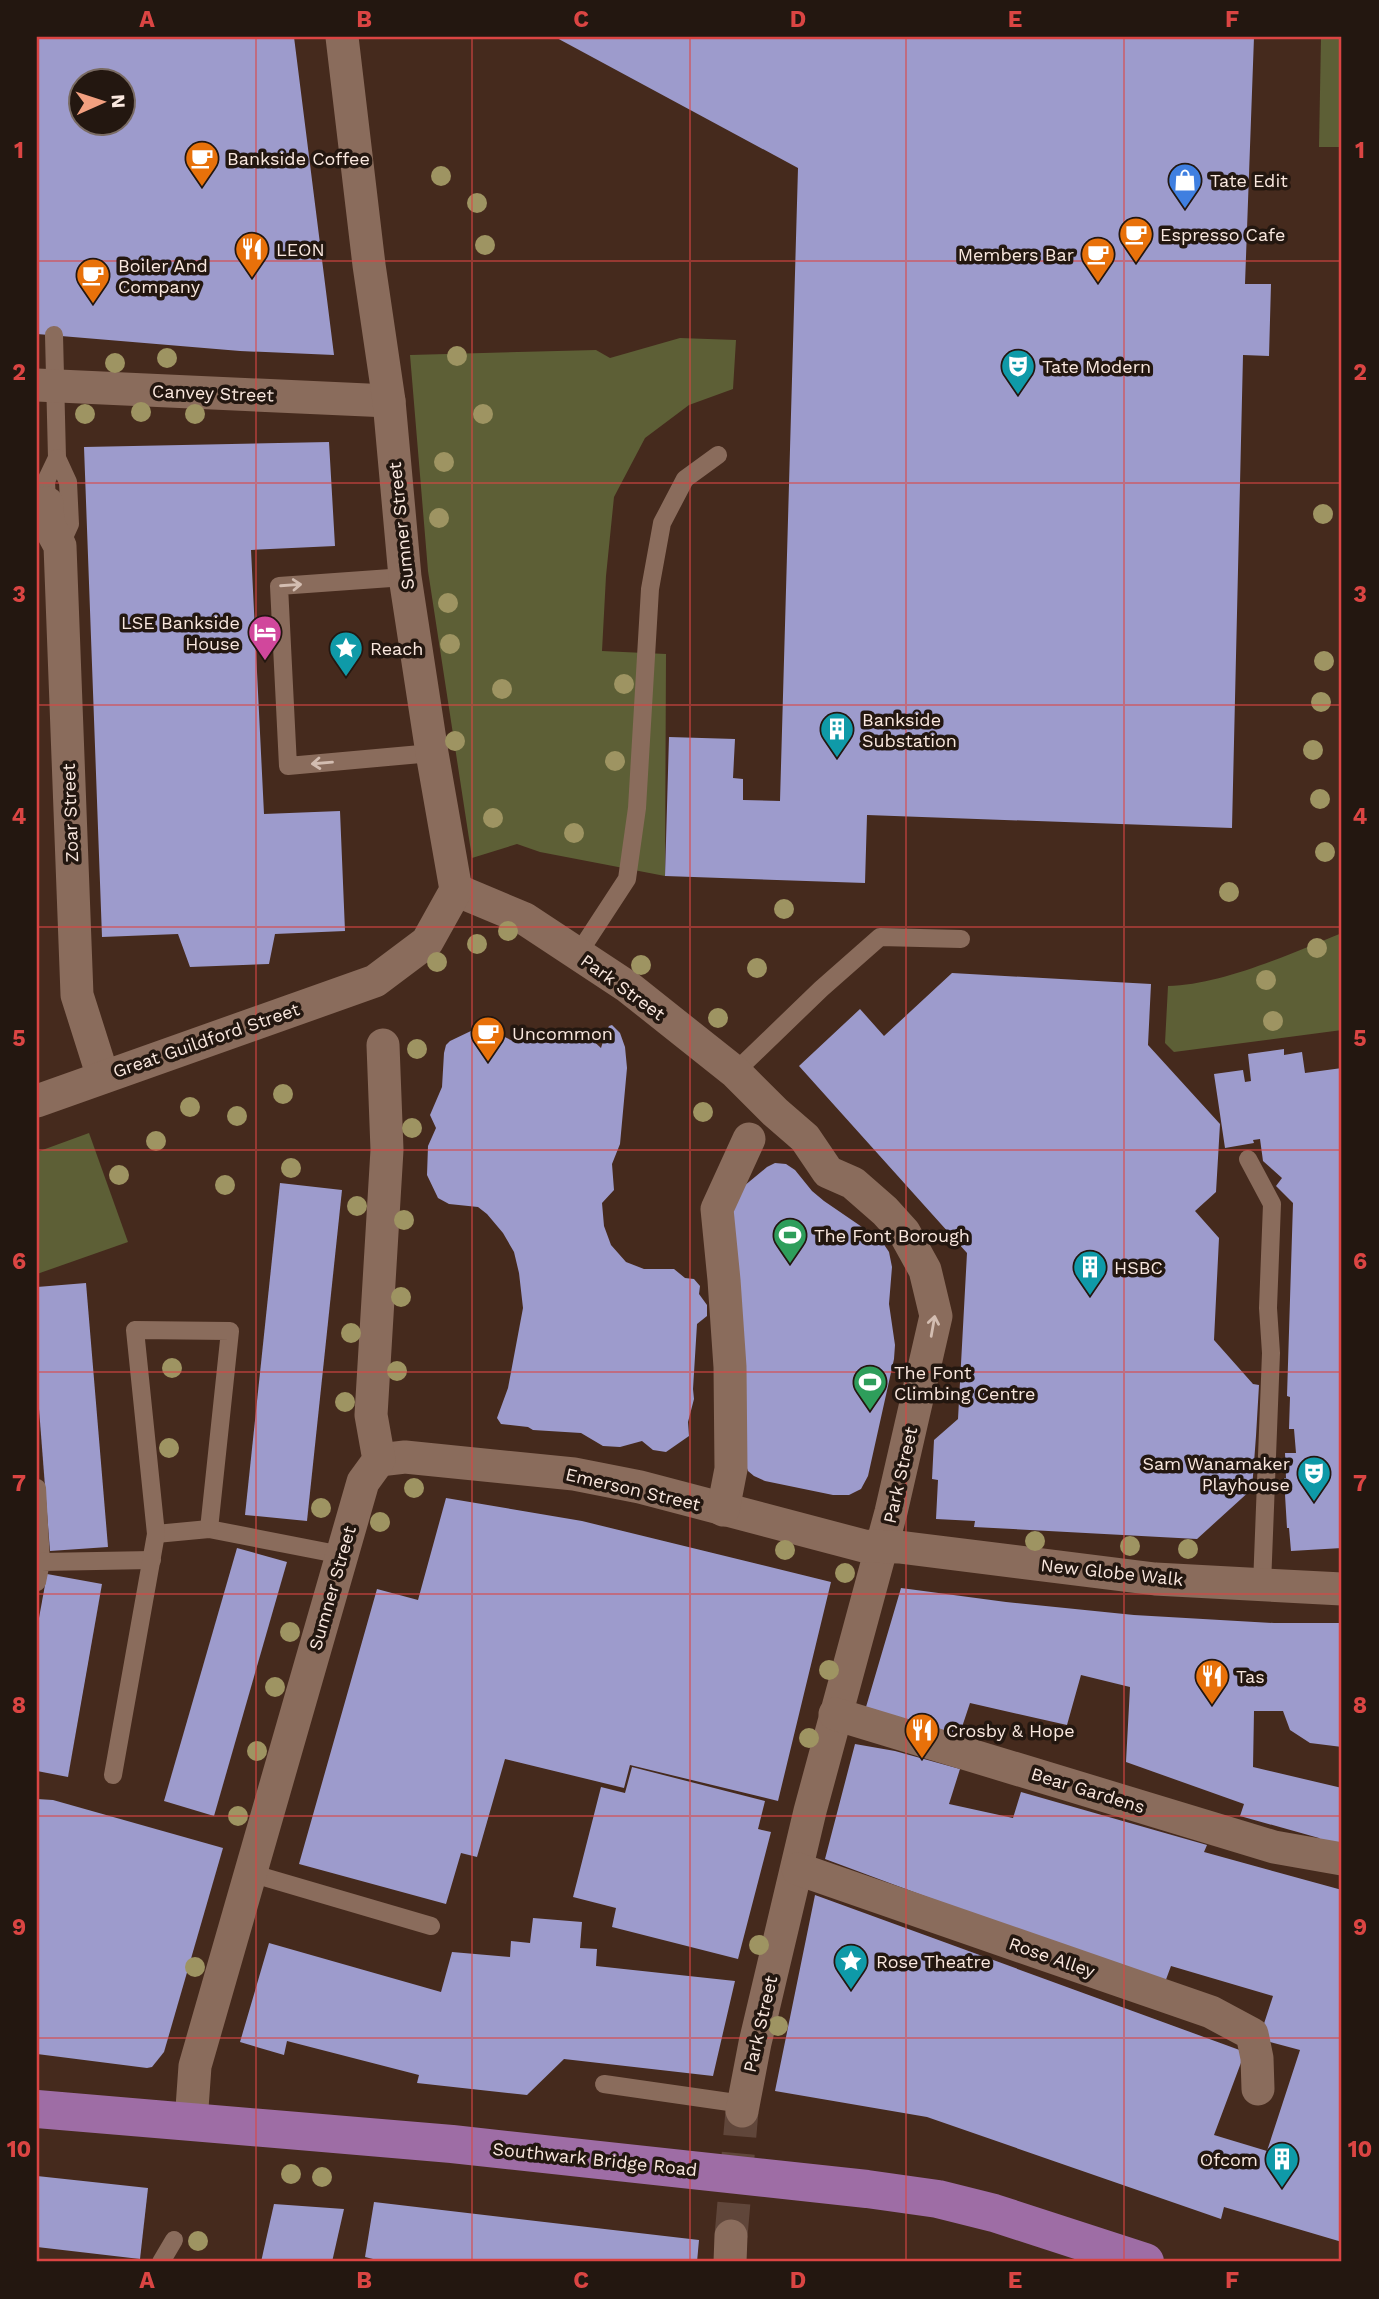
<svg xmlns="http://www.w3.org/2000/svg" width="1379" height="2299" font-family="'Work Sans',sans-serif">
  <rect width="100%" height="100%" fill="#452a1d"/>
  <g fill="#5d5f36">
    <path d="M1321 37H1342V147H1319Z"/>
    <path d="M680 338 736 340 733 389 689 405 645 438 614 497 606 576 602 651 666 654 665 876 540 852 517 844 472 858 428 571 410 355 596 350 610 358Z"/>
    <path d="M1342 933V1030L1174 1052 1165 1043 1168 986C1222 985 1292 953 1342 933Z"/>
    <path d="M89 1133 128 1242 37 1274V1152Z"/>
  </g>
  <g fill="#9d9bcc" fill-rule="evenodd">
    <path d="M37 37H294L334 355 240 351 37 334ZM80 80H122V122H80Z"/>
    <path d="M555 37H1254L1245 284H1271L1269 356 1243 355 1232 828 867 815 865 883 665 876 669 737 735 739 733 778 743 779V800L780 801 798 168Z"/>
    <path d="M329 442 335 546 251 550 264 814 340 811 345 931 275 934 269 964 190 967 178 934 102 937 84 447Z"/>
    <path d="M952 973 1151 984 1148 1045 1220 1124 1216 1192 1195 1211 1219 1238 1214 1340 1253 1384 1259 1385 1256 1436 1252 1489 1197 1539 974 1527 975 1521 936 1519 938 1480 932 1479 934 1440 958 1419 967 1253 799 1066 860 1009 884 1036Z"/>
    <path d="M612 1025 620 1033 625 1047 627 1068 620 1144 612 1164 614 1190 602 1203 604 1226 611 1245 626 1262 644 1269H674L685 1278 694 1279 700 1286 699 1294 707 1305V1316L697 1324 693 1389 694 1399 688 1422 689 1436 666 1452 653 1450 642 1441 620 1447 603 1446 581 1433 533 1430 528 1427 501 1424 497 1418 508 1388 523 1308 519 1273 514 1252 503 1233 487 1214 478 1207 449 1204 438 1198 427 1175 428 1146 436 1128 430 1115 442 1087 444 1053 446 1045 450 1041 473 1030 488 1029 515 1042 526 1040 548 1043 562 1037 588 1036 601 1048 606 1032 609 1026Z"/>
    <path d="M1284 1049V1055L1302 1052 1305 1073 1342 1068V1548L1291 1551 1289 1528H1287L1284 1478H1286L1285 1453H1296L1294 1429H1289L1290 1397 1287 1396 1293 1203 1276 1186 1282 1178 1263 1161 1260 1139 1253 1140 1254 1143 1225 1148 1214 1074 1243 1070 1245 1082 1251 1081 1248 1054Z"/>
    <path d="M775 1163 786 1164 795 1170 812 1191 824 1201 881 1240 889 1252 892 1267 889 1304 895 1345 894 1359 868 1476 861 1489 849 1495H833L765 1481 754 1476 748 1471 745 1463 729 1217 738 1191 767 1167Z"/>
    <path d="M280 1183 342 1190 307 1521 245 1515Z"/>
    <path d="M86 1283 108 1547 50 1551 37 1383V1287Z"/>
    <path d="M446 1498 582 1521 831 1582 778 1801 630 1765 624 1788 505 1759 477 1857 461 1853 446 1904 299 1864 377 1589 418 1600Z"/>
    <path d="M237 1548 287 1562 214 1816 164 1801Z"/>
    <path d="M47 1574 102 1584 68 1777 37 1771V1629Z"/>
    <path d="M901 1588 1006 1602 1134 1615 1274 1623H1342V1747L1310 1743 1290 1730 1283 1711H1254L1253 1767 1342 1788V1852L1327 1849 1319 1838 1240 1816 1244 1804 1126 1762 1130 1687 1081 1675 1067 1725 970 1703 959 1736 866 1707Z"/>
    <path d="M855 1744 895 1751 960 1769 949 1804 1013 1818 1021 1792 1207 1845 1204 1852 1342 1890V2242L1224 2207 1221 2219 927 2117 775 2091 815 1895 1245 2052 1214 2135 1267 2151 1300 2050 1259 2039 1273 1996 1171 1966 1164 1985 825 1859Z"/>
    <path d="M632 1767 765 1801 758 1829 771 1832 738 1959 612 1927 616 1908 573 1897 601 1787 625 1793Z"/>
    <path d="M37 1799 53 1800 223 1848 164 2052 152 2067 147 2068 37 2054Z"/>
    <path d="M533 1918 582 1922 580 1948 597 1949 596 1966 735 1981 713 2076 564 2059 527 2095 417 2083 419 2075 287 2041 284 2055 240 2042 269 1943 441 1992 452 1952 510 1957 511 1941 530 1943Z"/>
    <path d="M37 2176 148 2188 140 2259 37 2247Z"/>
    <path d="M374 2202 699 2240 697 2262H385L365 2257Z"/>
    <path d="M274 2204 344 2209 332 2262H261Z"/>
  </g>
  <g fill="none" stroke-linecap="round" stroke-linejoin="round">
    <path stroke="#60463a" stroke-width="33" stroke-dasharray="33 17" stroke-linecap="butt" d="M731 2236 742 2111"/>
    <g stroke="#8a6c5c" stroke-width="18">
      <path d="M54 335 57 458 68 482 70 524 60 546"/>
      <path d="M47 503 46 481 57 458"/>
      <path d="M405 577 279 586 288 766 432 753"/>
      <path d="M578 954 627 879 637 808 650 589 662 523 685 479 718 455"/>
      <path d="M735 1072 821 989 880 937 961 939"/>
      <path d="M1248 1159 1272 1204 1268 1308 1271 1353 1262 1585"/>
      <path d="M37 1488 41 1562"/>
      <path d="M156 1534 209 1529 342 1555"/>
      <path d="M37 1582 41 1562 152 1560"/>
      <path d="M113 1775 156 1534 135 1330 230 1331 209 1529"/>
      <path d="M250 1873 431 1926"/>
      <path d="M604 2084 743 2104"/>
      <path d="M161 2262 174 2240"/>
    </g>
    <g stroke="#8a6c5c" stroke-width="33">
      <path d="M37 385 389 401"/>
      <path d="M47 503 48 524 60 546 77 995 103 1077"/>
      <path d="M456 890 525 919 628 987 735 1072 775 1112 805 1138 828 1172 853 1183 885 1211 904 1232 925 1270 936 1316 891 1512 810 1811 755 2043 742 2111"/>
      <path d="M37 1101 375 981 427 942 456 890 432 753 405 577 389 401 369 265 342 37"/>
      <path d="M379 1460 405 1457 574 1474 640 1487 864 1546 899 1547 1155 1579 1342 1589"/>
      <path d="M723 1510 731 1469 730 1367 724 1280 717 1209 749 1139"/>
      <path d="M835 1714 1274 1847 1342 1859"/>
      <path d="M798 1869 1211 2012 1252 2034 1257 2058 1258 2089"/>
      <path d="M191 2122 195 2066 363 1482 379 1460 371 1415 387 1150 383 1045"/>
      <path d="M730 2262 731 2236"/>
    </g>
    <path stroke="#9e6da5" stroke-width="38" d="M37 2109 452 2144 867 2189 938 2199 994 2213 1145 2262"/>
  </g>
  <g fill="#9e9462">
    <circle cx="441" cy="176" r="10"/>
    <circle cx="477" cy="203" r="10"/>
    <circle cx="485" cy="245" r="10"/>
    <circle cx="457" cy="356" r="10"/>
    <circle cx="167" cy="358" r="10"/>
    <circle cx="115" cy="363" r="10"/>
    <circle cx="141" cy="412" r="10"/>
    <circle cx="85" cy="414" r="10"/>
    <circle cx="195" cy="414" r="10"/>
    <circle cx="483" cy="414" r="10"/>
    <circle cx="444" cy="462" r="10"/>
    <circle cx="1323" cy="514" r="10"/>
    <circle cx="439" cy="518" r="10"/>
    <circle cx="448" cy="603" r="10"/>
    <circle cx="450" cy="644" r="10"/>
    <circle cx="1324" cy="661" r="10"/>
    <circle cx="624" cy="684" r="10"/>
    <circle cx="502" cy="689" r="10"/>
    <circle cx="1321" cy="702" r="10"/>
    <circle cx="455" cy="741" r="10"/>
    <circle cx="1313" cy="750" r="10"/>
    <circle cx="615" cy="761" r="10"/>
    <circle cx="1320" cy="799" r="10"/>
    <circle cx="493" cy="818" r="10"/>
    <circle cx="574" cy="833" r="10"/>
    <circle cx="1325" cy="852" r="10"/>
    <circle cx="1229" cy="892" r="10"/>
    <circle cx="784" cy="909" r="10"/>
    <circle cx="508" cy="931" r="10"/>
    <circle cx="477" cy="944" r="10"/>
    <circle cx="1317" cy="948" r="10"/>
    <circle cx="437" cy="962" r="10"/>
    <circle cx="641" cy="965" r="10"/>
    <circle cx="757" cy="968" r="10"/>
    <circle cx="1266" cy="980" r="10"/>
    <circle cx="718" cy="1018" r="10"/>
    <circle cx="1273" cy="1021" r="10"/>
    <circle cx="417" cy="1049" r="10"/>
    <circle cx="283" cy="1094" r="10"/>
    <circle cx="190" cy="1107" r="10"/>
    <circle cx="703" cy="1112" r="10"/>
    <circle cx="237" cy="1116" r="10"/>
    <circle cx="412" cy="1128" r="10"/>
    <circle cx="156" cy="1141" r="10"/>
    <circle cx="291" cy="1168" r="10"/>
    <circle cx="119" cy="1175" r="10"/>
    <circle cx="225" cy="1185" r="10"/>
    <circle cx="357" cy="1206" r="10"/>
    <circle cx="404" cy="1220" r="10"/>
    <circle cx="401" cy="1297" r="10"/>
    <circle cx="351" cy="1333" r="10"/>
    <circle cx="172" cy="1368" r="10"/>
    <circle cx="397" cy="1371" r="10"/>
    <circle cx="345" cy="1402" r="10"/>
    <circle cx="169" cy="1448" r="10"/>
    <circle cx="414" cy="1488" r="10"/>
    <circle cx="321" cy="1508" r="10"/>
    <circle cx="380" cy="1522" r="10"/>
    <circle cx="1035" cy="1541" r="10"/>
    <circle cx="1130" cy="1546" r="10"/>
    <circle cx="1188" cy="1549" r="10"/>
    <circle cx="785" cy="1550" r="10"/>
    <circle cx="845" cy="1573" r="10"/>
    <circle cx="290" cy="1632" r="10"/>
    <circle cx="829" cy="1670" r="10"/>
    <circle cx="275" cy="1687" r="10"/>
    <circle cx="809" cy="1738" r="10"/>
    <circle cx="257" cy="1751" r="10"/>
    <circle cx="238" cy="1816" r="10"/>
    <circle cx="759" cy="1945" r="10"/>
    <circle cx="195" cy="1967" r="10"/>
    <circle cx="778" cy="2026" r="10"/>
    <circle cx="291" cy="2174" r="10"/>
    <circle cx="322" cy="2177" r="10"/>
    <circle cx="198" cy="2241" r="10"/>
  </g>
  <defs><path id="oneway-shaft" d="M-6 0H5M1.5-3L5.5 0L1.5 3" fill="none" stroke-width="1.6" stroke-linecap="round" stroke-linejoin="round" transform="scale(1.75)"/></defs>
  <g stroke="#d3bdb1">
    <use href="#oneway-shaft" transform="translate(291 585) rotate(-4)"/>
    <use href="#oneway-shaft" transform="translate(322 763) rotate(175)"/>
    <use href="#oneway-shaft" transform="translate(933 1326) rotate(-80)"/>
  </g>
  <path fill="none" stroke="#db4543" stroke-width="2" stroke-opacity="0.55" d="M256 37V2262M472 37V2262M690 37V2262M906 37V2262M1124 37V2262M37 261H1342M37 483H1342M37 705H1342M37 927H1342M37 1150H1342M37 1372H1342M37 1594H1342M37 1816H1342M37 2038H1342"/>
  <defs>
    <g id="cafe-pin" transform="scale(1.75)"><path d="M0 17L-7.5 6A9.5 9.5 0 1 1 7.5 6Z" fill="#e8710a" stroke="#231710"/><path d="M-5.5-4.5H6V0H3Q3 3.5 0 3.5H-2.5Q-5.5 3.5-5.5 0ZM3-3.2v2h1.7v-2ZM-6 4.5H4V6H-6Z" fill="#fff"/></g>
    <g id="shop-pin" transform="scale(1.75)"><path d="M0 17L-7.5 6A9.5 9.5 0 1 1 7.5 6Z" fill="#3f7fe0" stroke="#231710"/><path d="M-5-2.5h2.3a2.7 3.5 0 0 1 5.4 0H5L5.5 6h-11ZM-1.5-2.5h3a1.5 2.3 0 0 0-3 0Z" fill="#fff"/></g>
    <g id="restaurant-pin" transform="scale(1.75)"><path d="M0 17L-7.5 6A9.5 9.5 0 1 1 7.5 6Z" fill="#e8710a" stroke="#231710"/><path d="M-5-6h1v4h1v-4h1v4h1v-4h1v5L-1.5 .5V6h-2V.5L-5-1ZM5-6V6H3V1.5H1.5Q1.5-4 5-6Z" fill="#fff"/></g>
    <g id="theatre-pin" transform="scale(1.75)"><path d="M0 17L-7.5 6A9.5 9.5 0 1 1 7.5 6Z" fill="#0f9aa8" stroke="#231710"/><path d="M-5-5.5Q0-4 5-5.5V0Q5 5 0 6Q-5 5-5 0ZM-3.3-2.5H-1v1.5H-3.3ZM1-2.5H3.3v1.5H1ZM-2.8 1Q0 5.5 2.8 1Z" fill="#fff"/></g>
    <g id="hotel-pin" transform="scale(1.75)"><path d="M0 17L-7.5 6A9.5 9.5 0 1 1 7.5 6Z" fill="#d1479c" stroke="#231710"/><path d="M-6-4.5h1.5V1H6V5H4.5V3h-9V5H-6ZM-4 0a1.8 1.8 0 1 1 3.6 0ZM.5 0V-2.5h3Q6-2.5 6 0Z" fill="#fff"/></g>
    <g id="sight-pin" transform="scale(1.75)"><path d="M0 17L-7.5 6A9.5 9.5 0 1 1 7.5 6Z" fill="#0f9aa8" stroke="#231710"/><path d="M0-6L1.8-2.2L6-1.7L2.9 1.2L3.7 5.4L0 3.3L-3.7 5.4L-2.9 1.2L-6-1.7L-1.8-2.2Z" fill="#fff"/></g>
    <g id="building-pin" transform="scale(1.75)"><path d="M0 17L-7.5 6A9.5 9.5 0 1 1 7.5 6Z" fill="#0f9aa8" stroke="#231710"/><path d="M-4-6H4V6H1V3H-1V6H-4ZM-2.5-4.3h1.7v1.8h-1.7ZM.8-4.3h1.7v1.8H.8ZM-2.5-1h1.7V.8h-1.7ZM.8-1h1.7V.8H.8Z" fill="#fff"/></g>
    <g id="stadium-pin" transform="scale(1.75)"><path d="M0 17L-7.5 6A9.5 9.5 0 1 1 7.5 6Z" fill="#2e9e5b" stroke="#231710"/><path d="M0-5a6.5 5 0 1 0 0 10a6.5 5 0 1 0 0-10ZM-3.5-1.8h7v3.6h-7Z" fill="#fff"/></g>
  </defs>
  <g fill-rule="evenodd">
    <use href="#cafe-pin" x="202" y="158"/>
    <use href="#shop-pin" x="1185" y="180"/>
    <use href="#cafe-pin" x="1136" y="234"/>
    <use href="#restaurant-pin" x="252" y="249"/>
    <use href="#cafe-pin" x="1098" y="254"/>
    <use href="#cafe-pin" x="93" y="275"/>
    <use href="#theatre-pin" x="1018" y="366"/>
    <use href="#hotel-pin" x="265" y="632"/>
    <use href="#sight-pin" x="346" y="648"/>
    <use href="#building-pin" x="837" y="729"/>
    <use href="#cafe-pin" x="488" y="1033"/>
    <use href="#stadium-pin" x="790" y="1235"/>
    <use href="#building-pin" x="1090" y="1267"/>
    <use href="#stadium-pin" x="870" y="1382"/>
    <use href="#theatre-pin" x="1314" y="1473"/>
    <use href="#restaurant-pin" x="1212" y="1676"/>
    <use href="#restaurant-pin" x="922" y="1730"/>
    <use href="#sight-pin" x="851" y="1961"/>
    <use href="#building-pin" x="1282" y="2159"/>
  </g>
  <g text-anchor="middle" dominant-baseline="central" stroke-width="7" stroke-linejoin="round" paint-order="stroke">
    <g font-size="18" fill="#fae8df" stroke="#231710" text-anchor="start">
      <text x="227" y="158">Bankside Coffee</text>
      <text x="1210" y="180">Tate Edit</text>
      <text x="1160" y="234">Espresso Cafe</text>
      <text x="276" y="249">LEON</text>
      <text x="1074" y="254" text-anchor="end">Members Bar</text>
      <text x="118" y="265">Boiler And<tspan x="118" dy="21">Company</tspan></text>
      <text x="1042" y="366">Tate Modern</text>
      <text x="240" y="622" text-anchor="end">LSE Bankside<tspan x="240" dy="21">House</tspan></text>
      <text x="370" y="648">Reach</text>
      <text x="862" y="719">Bankside<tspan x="862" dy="21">Substation</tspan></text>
      <text x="512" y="1033">Uncommon</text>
      <text x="814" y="1235">The Font Borough</text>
      <text x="1114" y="1267">HSBC</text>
      <text x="894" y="1372">The Font<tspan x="894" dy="21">Climbing Centre</tspan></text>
      <text x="1290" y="1463" text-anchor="end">Sam Wanamaker<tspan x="1290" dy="21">Playhouse</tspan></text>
      <text x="1236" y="1676">Tas</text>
      <text x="946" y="1730">Crosby &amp; Hope</text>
      <text x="876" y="1961">Rose Theatre</text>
      <text x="1258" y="2159" text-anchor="end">Ofcom</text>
    </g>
    <g font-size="18" fill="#fae8df" stroke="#231710">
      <text transform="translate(213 393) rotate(2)">Canvey Street</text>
      <text transform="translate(401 526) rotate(-96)">Sumner Street</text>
      <text transform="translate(70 813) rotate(-92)">Zoar Street</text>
      <text transform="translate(623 987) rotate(36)">Park Street</text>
      <text transform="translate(206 1040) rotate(-19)">Great Guildford Street</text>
      <text transform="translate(900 1475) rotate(-77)">Park Street</text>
      <text transform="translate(633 1489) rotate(13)">Emerson Street</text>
      <text transform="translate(1112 1572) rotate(6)">New Globe Walk</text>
      <text transform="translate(332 1588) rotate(-74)">Sumner Street</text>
      <text transform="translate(1088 1790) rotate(17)">Bear Gardens</text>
      <text transform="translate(1052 1957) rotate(19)">Rose Alley</text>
      <text transform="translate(760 2024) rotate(-77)">Park Street</text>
      <text transform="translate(595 2159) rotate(6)">Southwark Bridge Road</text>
    </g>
  </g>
  <rect width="1379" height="2299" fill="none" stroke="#231710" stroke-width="77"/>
  <g transform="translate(102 102) rotate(87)"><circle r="33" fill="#231710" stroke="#796b63" stroke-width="2"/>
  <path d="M0-5L12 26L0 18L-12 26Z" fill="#f2a080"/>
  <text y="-10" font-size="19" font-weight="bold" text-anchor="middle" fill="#fae8df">N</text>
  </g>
  <rect x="38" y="38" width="1302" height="2222" fill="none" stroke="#db4543" stroke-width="2.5"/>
  <g font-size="23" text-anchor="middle" font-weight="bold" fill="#db4543">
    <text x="147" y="27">A</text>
    <text x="364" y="27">B</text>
    <text x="581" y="27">C</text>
    <text x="798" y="27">D</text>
    <text x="1015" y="27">E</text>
    <text x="1232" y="27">F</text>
    <text x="19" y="158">1</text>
    <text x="1360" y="158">1</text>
    <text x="19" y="380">2</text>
    <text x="1360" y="380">2</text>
    <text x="19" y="602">3</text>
    <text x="1360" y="602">3</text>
    <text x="19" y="824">4</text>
    <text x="1360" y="824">4</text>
    <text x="19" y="1046">5</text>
    <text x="1360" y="1046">5</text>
    <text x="19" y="1269">6</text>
    <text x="1360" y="1269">6</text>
    <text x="19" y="1491">7</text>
    <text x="1360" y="1491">7</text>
    <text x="19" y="1713">8</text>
    <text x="1360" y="1713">8</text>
    <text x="19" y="1935">9</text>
    <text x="1360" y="1935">9</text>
    <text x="19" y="2157">10</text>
    <text x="1360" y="2157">10</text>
    <text x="147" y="2288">A</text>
    <text x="364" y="2288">B</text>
    <text x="581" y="2288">C</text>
    <text x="798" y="2288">D</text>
    <text x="1015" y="2288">E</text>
    <text x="1232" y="2288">F</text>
  </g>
</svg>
